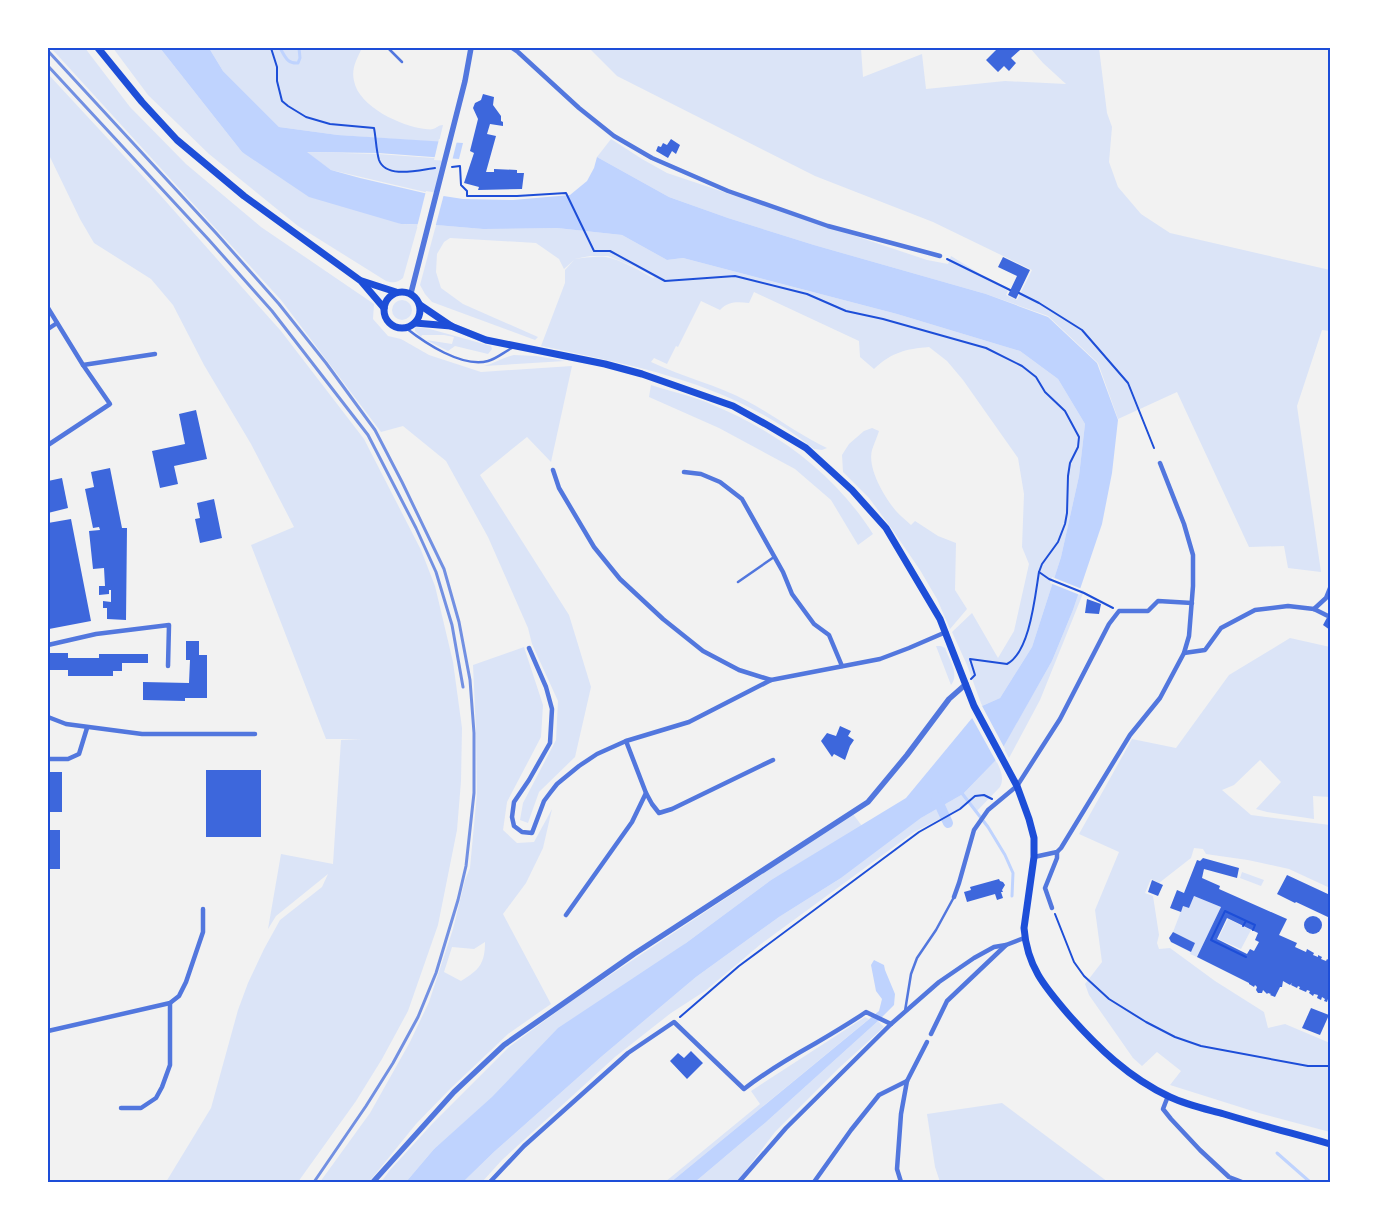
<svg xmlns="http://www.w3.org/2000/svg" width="1378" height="1230" font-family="'Asap Condensed',sans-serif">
  <rect width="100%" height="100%" fill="#f2f2f2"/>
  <g fill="#dbe4f7" fill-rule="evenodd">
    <path d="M51 48H85L130 107 186 164 261 227 374 304 373 319 388 336 401 339 429 355 481 372 572 366 551 462 527 437 480 475 569 615 591 687 575 757 539 792 528 823 520 820 523 803 556 740 558 701 532 644 528 628 488 537 446 461 403 426 381 432 281 300Z"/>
    <path d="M113 48H160L242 152 401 224 418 225 403 278C397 283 393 283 386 281L298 226 209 154 148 95Z"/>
    <path d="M209 48H362C357 59 351 68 354 81 359 107 401 126 425 129 426 129 431 130 433 129 437 128 438 125 443 125L439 142 338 135 279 127 223 71Z"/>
    <path d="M589 48H861L863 77 922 54 926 89 1005 81 1066 84 1043 63 1030 48H1099L1107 113 1112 127 1109 162 1118 187 1141 214 1170 233 1330 270V331L1322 330 1297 406 1321 572 1288 568 1284 546 1249 547 1177 392 1118 419 1098 363 1048 316 986 294 814 245 728 218 669 197 597 157 611 139 642 159 667 173 927 260 948 264 951 256 1008 291 1006 295 1017 300 1032 270 933 222 815 176 617 76Z"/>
    <path d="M48 74 161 196 281 331 364 439 421 550 435 586 453 662 462 728 461 781 457 830 438 925 408 1011 382 1059 356 1101 298 1182H166L211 1108 238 1010 248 983 264 949 280 920 322 887 328 874 276 916 268 929 281 854 333 864 341 740 362 739H326L251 545 294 527 251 444 204 365 173 305 151 279 94 243 80 219 50 157 48 155Z"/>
    <path d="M306 152 378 154 447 159 438 195 331 170Z"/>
    <path d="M436 225 483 229 557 228 622 235 667 260 683 258 897 314 1020 351 1058 379 1085 424 1079 476 1061 557 1032 647 1000 698 982 706 967 665 952 632 972 613 998 658 1014 631 1029 564 1022 547 1024 494 1018 458 963 380 947 361 929 347C906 349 892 352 874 369L860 357 859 341 754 292 749 303C737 302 729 301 720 310L701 301 678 347 676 346 667 364 654 358 651 362C683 377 717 385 747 401 775 416 799 435 827 448L822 450 814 449C732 383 640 367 541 346L565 283V270L574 260 564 269 559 259 536 243 450 238 444 242 437 254 436 272 441 288 463 304 538 337 535 340 432 302 425 294 420 285ZM590 256H608L633 266 654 277 656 275 653 278C640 271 620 259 606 257 595 256 584 258 574 259Z"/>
    <circle cx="402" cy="310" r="10"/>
    <path d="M415 327 430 329 491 346 492 349 488 354 455 346 448 351 426 340 452 344 454 337 444 335H422L421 337 415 331Z"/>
    <path d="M514 355 536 356 565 361 484 366C495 363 504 357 514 355Z"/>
    <path d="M651 385C672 392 693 396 713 405 778 432 835 474 873 534L858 545 831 500 795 469 719 428 649 397Z"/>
    <path d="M872 428 879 431C877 437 874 444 872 450 867 469 885 498 896 511 900 516 906 520 911 525L915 521 938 536 956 543 955 590 967 609 950 629 937 599 920 570 892 529 869 498 843 472 842 455 849 444 864 431Z"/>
    <path d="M1080 589 1084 591 1040 700 1009 758 1003 747 1052 661 1073 610Z"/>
    <path d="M1290 638 1330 647V797L1313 796 1314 819 1267 812 1256 809 1281 782 1260 760 1234 785 1222 790 1251 815 1330 825V888L1289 869 1248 860 1206 854 1203 849 1194 848 1191 858 1159 883 1151 879 1145 893 1153 896 1159 935 1157 943 1159 949 1170 948 1215 981 1264 1012 1268 1028 1285 1024 1330 1043V1132L1259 1113 1170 1085 1181 1071 1157 1052 1142 1066 1133 1058 1089 995 1085 984 1102 962 1095 910 1119 852 1079 834 1132 739 1176 748 1229 675Z"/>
    <path d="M936 646H941L945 648C949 659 960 675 951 685Z"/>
    <path d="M524 647 543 705 541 737 507 802 503 830 517 843 534 842 552 809 543 848 526 883 503 914 551 1004 508 1034 451 1088 416 1124 369 1182H320L370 1113 410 1042 429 1002 453 929 465 880 470 868 477 793 476 732 473 665ZM485 942C485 964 479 970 461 981L444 972 452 947 474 949Z"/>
    <path d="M996 760C1000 769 1005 777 1000 787L976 812 968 802 960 809 914 832 761 944 705 991 671 1013 615 1057 502 1160 482 1182H463L495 1151 601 1057 696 977 779 917 841 878 921 818 963 794Z"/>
    <path d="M853 814 862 826 771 880 686 943 492 1098 434 1149 406 1182H381L390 1170 433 1123 509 1047 574 999Z"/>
    <path d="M1242 872 1264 880 1261 886 1240 878Z"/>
    <path d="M1194 896 1221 907 1197 957 1190 954 1195 943 1173 932 1183 906 1189 908Z"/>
    <path d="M1228 919 1251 930 1241 949 1218 939Z"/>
    <path d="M865 1017 869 1019 671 1182H665L760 1104 751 1091Z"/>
    <path d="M878 1021 884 1027 839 1068 775 1132 737 1182H695L765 1123Z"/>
    <path d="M1002 1103 1108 1182H940L935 1167 927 1114Z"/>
  </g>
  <g fill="#bfd3fe">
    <path d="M160 48H209L223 71 279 127 338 135 463 143 459 159 378 153 307 152 331 170 360 178 424 193 463 199 513 200 570 195 587 181 594 168 597 157 669 197 728 218 814 245 986 294 1048 317 1097 363 1118 420 1112 473 1102 524 1073 610 1052 661 996 760 963 794 921 818 841 878 779 917 696 977 601 1057 495 1151 463 1182H406L434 1149 492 1097 558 1028 686 943 771 880 906 798 982 706 1000 698 1032 647 1061 557 1079 476 1085 424 1058 379 1020 351 897 314 683 258 667 260 622 235 557 228 483 229 436 225 401 224 309 197 242 152Z"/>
    <path d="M874 960 884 965 885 970 895 994 894 1005 878 1021 765 1123 695 1182H671L879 1011 882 999 876 991 871 965Z"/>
  </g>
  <g fill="#f2f2f2">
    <path d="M439 139 457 141 452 161 434 160Z"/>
    <path d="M426 191 444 194 435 228 417 227Z"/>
    <path d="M1052 577 1082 589 1080 595 1050 583Z"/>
    <path d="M981 704 1005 749 997 763 971 716Z"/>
  </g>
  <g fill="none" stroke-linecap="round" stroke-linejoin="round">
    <g stroke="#bfd3fe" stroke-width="3">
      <path d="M280 48C285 56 287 64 298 63L300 58 299 48"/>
      <path d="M961 792 988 827 1005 855 1013 873 1012 896"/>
      <path d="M1277 1153 1310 1182"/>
    </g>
    <path stroke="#bfd3fe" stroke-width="10" d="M936 797 948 823"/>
  </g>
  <g fill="#3d67dc" fill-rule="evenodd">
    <path d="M998 48H1018L1020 50 1011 58 1016 63 1009 71 1004 66 998 72 986 60Z"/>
    <path d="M483 94 494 97 493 105 501 116V121L503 122V126L490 124 487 134 496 136 486 172H494V169L517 170V173H524L522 189 478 190 479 187 464 183 474 153 470 151 478 119 473 108 475 103 481 100Z"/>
    <path d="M671 139 680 145 676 154 672 151 668 158 656 151 658 146 661 147 663 143 667 145Z"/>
    <path d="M1003 257 1030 270 1016 299 1008 295 1017 276 998 267Z"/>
    <path d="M196 410 207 459 174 466 178 484 160 488 152 451 185 444 179 414Z"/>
    <path d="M110 468 122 528H127L126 620 107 619V608H103V601L111 602V590H109V594L99 595V586H105L104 568 93 569 89 531 100 530 99 527 93 528 85 489 94 487 91 472Z"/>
    <path d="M62 478 68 508 48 513V481Z"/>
    <path d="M214 499 222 538 200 543 195 519 200 518 197 503Z"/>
    <path d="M71 519 91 621 49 629 50 636 48 637V523Z"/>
    <path d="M1087 599 1101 604 1099 614 1085 613Z"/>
    <path d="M1330 612V630L1323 625Z"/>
    <path d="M186 641H199V655H207V698H185V701L143 700V682L189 683 190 660H186Z"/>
    <path d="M49 653H68V658H99V654H148V663H122V671H113V676H68V670H48Z"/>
    <path d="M840 726 851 731 848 736 854 740 850 746 845 760 834 754 832 757 821 741 827 733 836 736Z"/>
    <rect x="206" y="770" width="55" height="67"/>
    <rect x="48" y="772" width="14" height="40"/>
    <rect x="48" y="830" width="12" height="39"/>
    <path d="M1203 858 1239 868 1237 878 1204 869 1202 878 1220 886 1219 889 1287 919 1279 935 1297 943 1295 947 1306 952 1307 949 1314 953 1313 955 1318 957V955L1322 957 1321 959 1326 961 1327 959 1330 961V1001L1328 999 1327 1002 1324 1001 1325 999 1322 997 1321 1000 1317 998 1318 995 1314 994 1313 996 1309 993 1310 991 1307 990 1306 992 1299 989 1300 987 1298 986 1297 988 1291 985 1292 983 1290 985 1283 981 1282 987H1280L1275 997 1270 995 1271 994 1268 993 1267 994 1263 990 1262 993H1258L1256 990 1257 987 1255 985 1254 987 1249 984V983L1197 957 1221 907 1194 896 1189 908 1183 906 1181 912 1170 908 1177 890 1184 893 1197 860 1200 861ZM1227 918 1258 933 1255 940 1259 942 1254 951 1250 949 1247 954 1217 939Z"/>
    <path d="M1287 875 1330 895V918L1296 902 1295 903 1277 894Z"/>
    <path d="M999 879 1000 881 1003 882 1005 885 1002 890 1003 892H1001L1003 898 997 900 995 894 967 902 964 892 971 890 970 887Z"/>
    <path d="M1152 880 1163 885 1158 896 1148 892Z"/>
    <circle cx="1313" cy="925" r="9"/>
    <path d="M1173 932 1195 943 1191 952 1171 942 1169 938Z"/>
    <path d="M1311 1008 1329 1015 1320 1035 1302 1028Z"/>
    <path d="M691 1051 703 1063 687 1079 670 1061 678 1053 684 1058Z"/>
  </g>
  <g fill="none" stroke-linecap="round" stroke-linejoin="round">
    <g stroke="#1d4ed8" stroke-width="2">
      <path d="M271 48 277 67V81L282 101 288 106 306 117 330 124 374 128C376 138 376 150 379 160 386 179 419 170 435 168"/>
      <path d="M452 167 460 166 461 185 467 191V196H517L566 193 594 251H610L665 281 735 276 807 294 846 311 883 319 986 348 1022 366 1036 377 1045 392 1065 411 1079 437 1078 447 1070 463 1068 476 1067 513 1065 524 1058 542 1042 564 1039 572C1035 596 1030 652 1007 664L970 659 975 675 971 679"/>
      <path d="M947 259 1010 290"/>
      <path d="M1019 293 1039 303 1082 330 1128 383 1154 448"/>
      <path d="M1039 572 1049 579 1084 593 1113 608"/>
      <path d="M1055 914 1074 962 1084 976 1109 999 1146 1022 1175 1037 1201 1046 1308 1066H1330"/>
      <path d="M1243 926 1246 921"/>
      <path d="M1246 957 1211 940 1225 911 1255 925 1253 930"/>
      <path d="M680 1017 739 966 919 832 960 809 975 796 984 795 992 799"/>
    </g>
    <g stroke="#5277de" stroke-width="2.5">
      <path d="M388 48 402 62"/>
      <path d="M406 328C425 343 462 368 488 361 496 359 504 352 512 348"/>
      <path d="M738 582 774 557"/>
      <path d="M905 1011 911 974 917 958 936 930 954 897"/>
    </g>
    <g stroke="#5277de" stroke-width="4.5">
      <path d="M512 48 518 52 579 108 614 136 652 158 728 191 828 226 940 256"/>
      <path d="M48 308 83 365 110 404 48 445"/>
      <path d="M48 329 57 323"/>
      <path d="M83 365 155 354"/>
      <path d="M553 470 559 488 594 547 620 579 663 619 703 651 739 670 771 680"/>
      <path d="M684 472 701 474 720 482 742 499 783 572 792 594 814 624 829 635 842 666"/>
      <path d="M1314 609 1326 598 1330 588"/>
      <path d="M48 645 96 634 169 625 168 666"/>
      <path d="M529 648 546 687 552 709 550 743 529 780 514 802 512 817 514 826 522 832 532 833 544 801 550 793 557 784 579 766 597 754 626 741 689 722 771 680 880 659 909 648 946 632"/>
      <path d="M1184 653 1205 650 1221 628 1255 610 1288 606 1314 609 1328 616"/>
      <path d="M48 717 66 724 142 734H255"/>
      <path d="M626 741 646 793"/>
      <path d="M48 759H68L79 754 87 728"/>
      <path d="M1034 857 1057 852 1061 848 1130 735 1160 698 1184 653 1189 636 1193 586V555L1184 524 1160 463"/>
      <path d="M954 897 959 883 974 830 988 810 1017 786 1060 719 1109 624 1119 611H1148L1158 601 1192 603"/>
      <path d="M1052 908 1045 888 1057 858V852"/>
      <path d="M566 915 632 822 646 793 652 804 659 813 672 809 773 760"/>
      <path d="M48 1031 170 1003 179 996 186 982 203 932V909"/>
      <path d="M931 1034 947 1001 1006 945 1024 938"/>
      <path d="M1168 1096 1163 1109 1171 1119 1200 1150 1229 1177 1242 1182"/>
      <path d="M121 1108H141L156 1098 162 1087 170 1065V1003"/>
      <path d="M490 1182 524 1146 628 1053 674 1022 744 1089C767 1071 791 1057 816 1043 833 1033 850 1023 866 1012L891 1024"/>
      <path d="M739 1182 786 1128 891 1024 939 982 974 958 994 947 1006 945"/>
      <path d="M814 1182 851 1130 879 1095 907 1081"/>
      <path d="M901 1182 897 1169 901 1114 907 1081 927 1042"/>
    </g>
    <g stroke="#5277de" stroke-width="5.5">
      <path d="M411 293 465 81 471 48"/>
      <path d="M373 1182 454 1092 504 1045 634 954 868 802 907 755 949 699 966 684"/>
    </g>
    <g stroke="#1d4ed8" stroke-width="7">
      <path d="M98 48 142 102 177 140 244 196 361 281 384 308"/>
      <path d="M362 281 396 292"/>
      <circle cx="402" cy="310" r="18"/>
      <path d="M420 305 451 326 486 340 605 364 642 374 733 406 769 426 806 448 852 490 886 528 940 619 974 706 1017 786 1029 819 1034 838V857L1024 928C1027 966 1044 986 1068 1014 1097 1047 1129 1078 1170 1097 1187 1105 1206 1109 1224 1114 1260 1125 1295 1134 1330 1144"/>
      <path d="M415 323 451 326"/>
    </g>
    <g stroke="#7290e2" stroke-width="3">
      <path d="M48 51 216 233 279 304 326 363 375 430 402 482 444 569 459 622 470 680 474 733V793L466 866 458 900 436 973 418 1017 393 1063 366 1106 314 1182"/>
      <path d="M48 66 209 240 272 311 368 435 416 528 436 572 452 625 463 687"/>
    </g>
  </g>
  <rect width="1378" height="1230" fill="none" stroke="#ffffff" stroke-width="98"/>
  <rect x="49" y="49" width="1280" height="1132" fill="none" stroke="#1d4ed8" stroke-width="2"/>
</svg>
